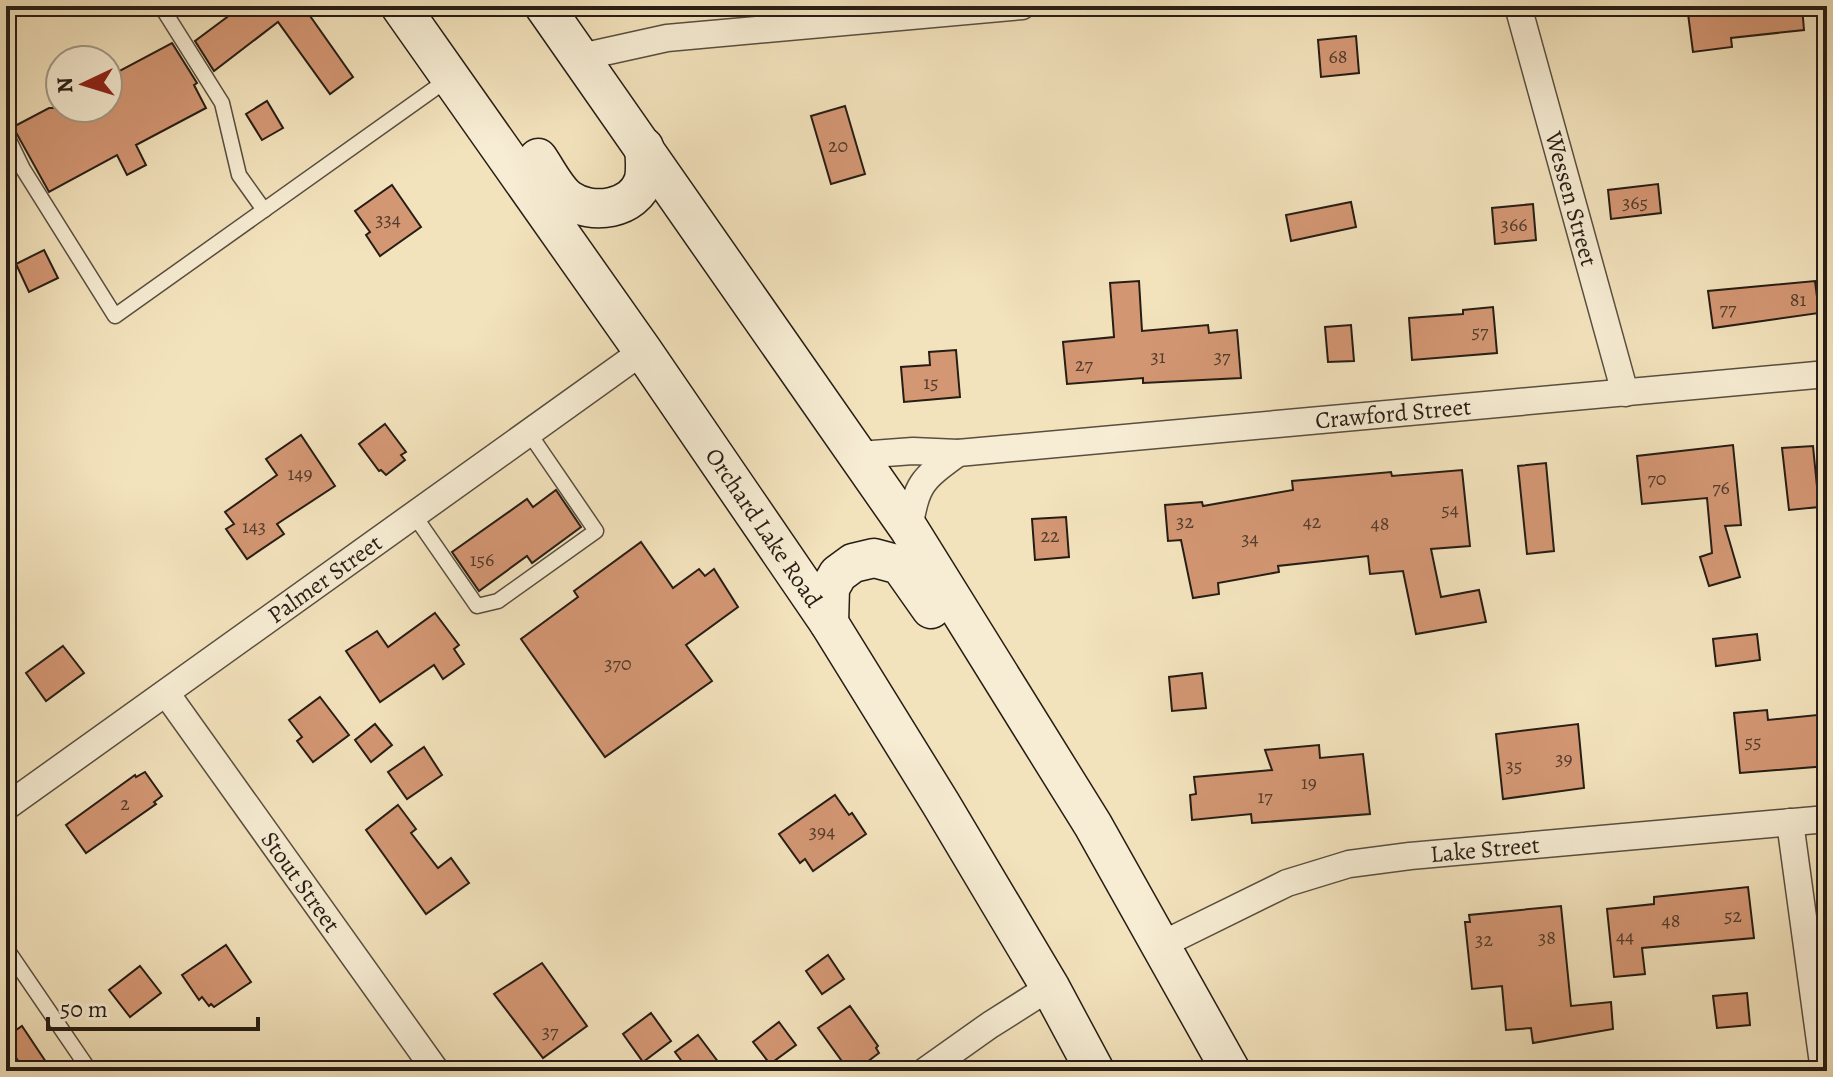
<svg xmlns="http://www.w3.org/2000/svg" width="1833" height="1077" font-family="Alegreya,serif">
  <rect width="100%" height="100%" fill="#f3e3bd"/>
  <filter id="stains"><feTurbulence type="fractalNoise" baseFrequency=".0025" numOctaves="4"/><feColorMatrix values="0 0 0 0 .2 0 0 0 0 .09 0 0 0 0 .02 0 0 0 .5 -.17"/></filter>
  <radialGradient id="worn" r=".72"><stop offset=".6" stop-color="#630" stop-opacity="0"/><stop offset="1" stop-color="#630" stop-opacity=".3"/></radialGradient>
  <g fill="#d49774" stroke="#261d15" stroke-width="2">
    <path d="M242 6H303L353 77 330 94 278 22 214 71 195 41Z"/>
    <path d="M1687 6H1802L1804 30 1731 38 1732 47 1693 52Z"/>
    <path d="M1356 36 1359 73 1321 77 1318 40Z"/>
    <path d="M172 43 197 83 194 85 206 108 136 145 146 165 127 175 117 155 49 192 13 127 49 108H108V77Z"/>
    <path d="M267 101 283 128 262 140 246 114Z"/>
    <path d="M845 106 865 174 831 184 811 116Z"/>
    <path d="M1658 184 1661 213 1611 219 1608 190Z"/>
    <path d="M392 185 421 227 380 256 366 235 370 232 355 211Z"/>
    <path d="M1351 202 1356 227 1291 241 1286 215Z"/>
    <path d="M1533 204 1536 240 1495 244 1492 208Z"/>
    <path d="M44 250 58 278 29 292 16 264Z"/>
    <path d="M1139 281 1142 331 1208 325 1209 333 1237 330 1241 378 1143 383V378L1067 384 1063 342 1114 337 1110 283Z"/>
    <path d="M1815 281 1819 313 1713 328 1708 291Z"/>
    <path d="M1493 307 1497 353 1412 360 1409 318 1463 314V310Z"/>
    <path d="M1351 325 1354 361 1328 362 1325 327Z"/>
    <path d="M956 350 960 397 904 402 901 367 930 365 929 352Z"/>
    <path d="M385 424 406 452 401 455 405 460 386 475 381 470 379 471 359 444Z"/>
    <path d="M301 435 335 486 277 524 284 534 247 559 226 529 234 524 225 512 277 475 266 459Z"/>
    <path d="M1733 445 1741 525 1725 526 1740 577 1709 586 1700 557 1712 553 1707 498 1642 504 1637 456Z"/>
    <path d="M1813 446 1819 507 1789 510 1782 448Z"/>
    <path d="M1546 463 1554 551 1527 554 1518 466Z"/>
    <path d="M1462 470 1470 546 1431 549 1441 597 1479 590 1486 622 1416 634 1403 571 1370 574 1368 556 1278 566 1279 572 1218 583 1219 594 1193 598 1181 540 1168 541 1165 505 1202 502 1203 506 1293 490 1292 481 1391 472 1392 476Z"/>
    <path d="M556 490 581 527 532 563 527 556 479 591 452 552 527 499 533 507Z"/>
    <path d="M1066 517 1069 557 1035 560 1032 519Z"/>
    <path d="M641 542 673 588 699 569 705 576 714 569 738 607 686 645 712 681 605 757 521 639 578 597 574 591Z"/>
    <path d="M435 613 459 645 454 649 464 664 443 679 434 665 380 702 346 651 377 631 388 647Z"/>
    <path d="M1757 634 1760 660 1716 666 1713 639Z"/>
    <path d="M63 646 84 673 46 701 26 673Z"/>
    <path d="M1202 673 1206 708 1172 711 1169 677Z"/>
    <path d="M320 697 349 735 313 762 297 741 302 737 289 720Z"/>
    <path d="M1767 710 1768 720 1827 714V766L1740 773 1734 713Z"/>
    <path d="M375 724 392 745 371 762 355 740Z"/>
    <path d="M1578 724 1584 788 1503 799 1496 734Z"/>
    <path d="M1319 745 1320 758 1363 754 1370 814 1252 823 1251 814 1192 820 1190 795 1196 794 1194 777 1272 770 1265 750Z"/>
    <path d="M424 747 442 775 407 799 388 772Z"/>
    <path d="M145 772 162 796 154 802 156 804 86 853 66 825 135 775 136 777Z"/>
    <path d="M835 795 849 815 852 813 866 834 813 871 805 859 800 863 779 834Z"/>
    <path d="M398 805 416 829 411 833 438 868 451 858 469 883 426 914 366 830Z"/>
    <path d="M1748 887 1754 938 1642 948 1645 974 1614 977 1607 909 1654 904V897Z"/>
    <path d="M1561 906 1571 1006 1611 1002 1613 1029 1533 1043 1531 1028 1506 1030 1502 986 1472 989 1465 922H1470L1469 915Z"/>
    <path d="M226 945 251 982 214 1007 211 1004 209 1006 202 997 199 1000 182 975Z"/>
    <path d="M828 955 844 979 822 994 806 971Z"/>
    <path d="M542 963 587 1026 543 1058 494 994Z"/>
    <path d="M140 966 161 993 130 1017 109 990Z"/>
    <path d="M1747 993 1750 1025 1717 1028 1713 996Z"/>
    <path d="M850 1006 878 1046 876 1048 879 1053 855 1071H849L818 1028Z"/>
    <path d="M651 1013 671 1041 643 1062 623 1034Z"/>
    <path d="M779 1022 796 1045 770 1064 753 1042Z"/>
    <path d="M22 1026 52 1071H25L6 1043V1037Z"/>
    <path d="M698 1035 725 1071H689L675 1052Z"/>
  </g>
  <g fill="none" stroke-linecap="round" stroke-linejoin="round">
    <g stroke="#594e3f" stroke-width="17">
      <g id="lane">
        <path d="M161 6 222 103 239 175 264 210"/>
        <path d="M6 134 23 169 115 316 451 77"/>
        <path d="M414 515 477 606 498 601 596 531 529 433"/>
        <path d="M6 948 90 1071"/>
      </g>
    </g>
    <g stroke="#594e3f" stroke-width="29">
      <g id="street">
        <path id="s1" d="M1518 6 1625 393"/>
        <path d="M581 57 667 38 1022 6"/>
        <path id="s2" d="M859 455 913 451 958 453 1827 374"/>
        <path d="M909 529C917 483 921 480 958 453"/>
        <path id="s3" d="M166 693 436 1071"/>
        <path id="s4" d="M6 807 643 351"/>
        <path d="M1790 822 1824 1071"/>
        <path id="s5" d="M1161 945 1287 883 1349 864 1410 856 1827 819"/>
        <path d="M925 1071 990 1025 1050 987"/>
      </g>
    </g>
    <g stroke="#261d15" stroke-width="41">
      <g id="secondary">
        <path id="s6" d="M400 6 643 351 829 623 941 804 1050 987 1095 1071"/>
        <path d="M544 6 909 529 1093 825 1231 1071"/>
        <path d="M538 158C547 171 556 190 568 199 591 216 635 210 644 179 646 169 645 158 644 147"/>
        <path d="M829 623 830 588 838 574 853 563 874 558 900 565 931 609"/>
      </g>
    </g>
    <use href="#lane" stroke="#f7edd4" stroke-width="14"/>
    <use href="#street" stroke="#f7edd4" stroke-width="26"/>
    <use href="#secondary" stroke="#f7edd4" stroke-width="38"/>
  </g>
  <g text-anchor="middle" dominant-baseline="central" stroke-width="8" stroke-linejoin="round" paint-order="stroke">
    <g font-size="20" fill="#523c2d">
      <text x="1338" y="56">68</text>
      <text x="838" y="145">20</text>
      <text x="1635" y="202">365</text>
      <text x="388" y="219">334</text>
      <text x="1514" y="224">366</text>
      <text x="1798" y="299">81</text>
      <text x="1728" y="308">77</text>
      <text x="1480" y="331">57</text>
      <text x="1158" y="356">31</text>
      <text x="1222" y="356">37</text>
      <text x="1084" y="364">27</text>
      <text x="931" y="382">15</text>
      <text x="300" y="473">149</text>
      <text x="1657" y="478">70</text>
      <text x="1721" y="487">76</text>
      <text x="1450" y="509">54</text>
      <text x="1185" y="521">32</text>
      <text x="1312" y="521">42</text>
      <text x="1380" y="523">48</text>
      <text x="254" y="526">143</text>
      <text x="1050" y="535">22</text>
      <text x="1250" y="538">34</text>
      <text x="482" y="559">156</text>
      <text x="618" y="663">370</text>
      <text x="1753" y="741">55</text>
      <text x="1564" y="758">39</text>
      <text x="1514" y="765">35</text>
      <text x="1309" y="782">19</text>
      <text x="1265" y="796">17</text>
      <text x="125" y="803">2</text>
      <text x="822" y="831">394</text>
      <text x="1733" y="915">52</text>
      <text x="1671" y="920">48</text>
      <text x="1625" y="936">44</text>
      <text x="1547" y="937">38</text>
      <text x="1484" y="939">32</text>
      <text x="550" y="1031">37</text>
    </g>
    <g font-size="24" fill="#261d15" stroke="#f7edd4">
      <text stroke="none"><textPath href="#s1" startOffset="200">Wessen Street</textPath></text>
      <text stroke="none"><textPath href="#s2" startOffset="536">Crawford Street</textPath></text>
      <text stroke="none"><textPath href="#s6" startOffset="636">Orchard Lake Road</textPath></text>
      <text stroke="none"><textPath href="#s4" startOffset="392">Palmer Street</textPath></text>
      <text stroke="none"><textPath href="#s5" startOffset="342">Lake Street</textPath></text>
      <text stroke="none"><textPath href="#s3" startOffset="232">Stout Street</textPath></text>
    </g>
  </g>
  <rect width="1833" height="1077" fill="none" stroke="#f3e3bd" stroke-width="32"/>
  <rect x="8" y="8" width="1817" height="1061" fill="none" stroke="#261d15" stroke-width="4"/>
  <rect x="16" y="16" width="1801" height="1045" fill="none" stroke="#261d15" stroke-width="2"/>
  <g transform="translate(84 84) rotate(266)"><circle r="38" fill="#f7edd4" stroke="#a39a88" stroke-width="2"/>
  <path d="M0-6L14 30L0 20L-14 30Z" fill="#8f2418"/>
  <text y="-12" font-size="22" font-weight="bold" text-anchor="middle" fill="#261d15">N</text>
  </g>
  <path d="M48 1017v12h210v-12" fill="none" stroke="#261d15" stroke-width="4"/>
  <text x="60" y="1017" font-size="24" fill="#261d15" stroke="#f7edd4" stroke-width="6" paint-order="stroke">50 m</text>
  <rect width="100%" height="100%" filter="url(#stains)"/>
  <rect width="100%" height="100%" fill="url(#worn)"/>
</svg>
